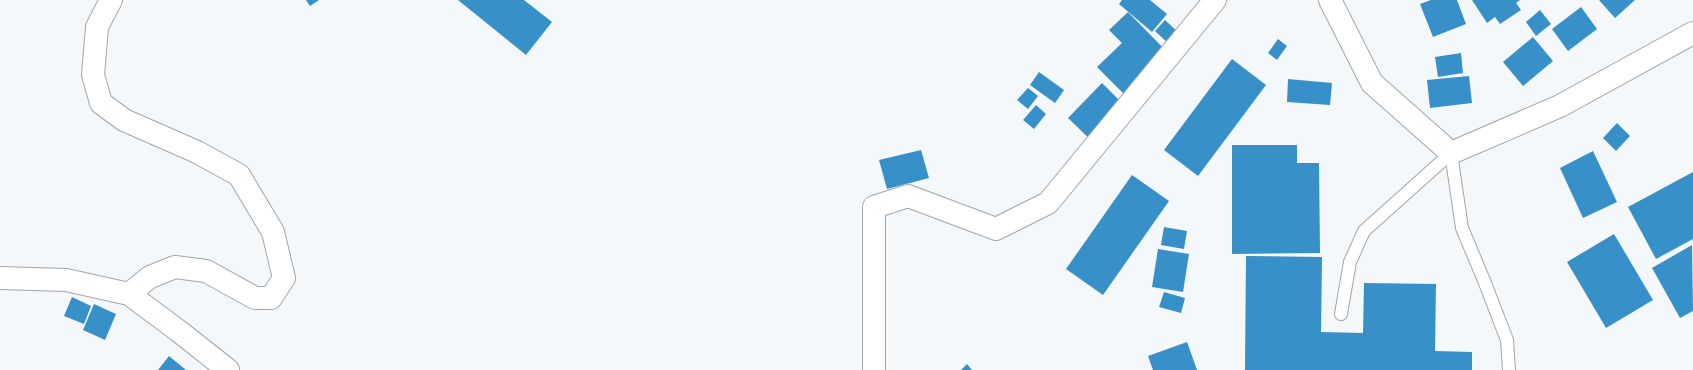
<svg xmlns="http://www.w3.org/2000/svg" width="1693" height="370" font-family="Figtree,sans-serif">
  <rect width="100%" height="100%" fill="#f4f8fb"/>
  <g fill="#3790c8">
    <path d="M306 0H319L310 6Z"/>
    <path d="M458 0H524L552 22 526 55Z"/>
    <path d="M1122 0H1150L1167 14 1152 32 1119 4Z"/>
    <path d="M1431 0H1457L1466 24 1433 37 1420 4Z"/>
    <path d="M1472 0H1520L1516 3 1521 10 1500 24 1495 17 1487 23Z"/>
    <path d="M1599 0H1635L1615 18Z"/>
    <path d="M1581 7 1597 29 1568 51 1552 29Z"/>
    <path d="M1540 10 1551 24 1536 36 1526 22Z"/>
    <path d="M1128 12 1172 57 1129 99 1097 67 1122 43 1109 30Z"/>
    <path d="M1165 20 1179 33 1169 44 1155 31Z"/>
    <path d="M1533 37 1553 61 1523 86 1503 62Z"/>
    <path d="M1278 39 1287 46 1277 60 1268 53Z"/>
    <path d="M1461 53 1463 73 1438 77 1435 57Z"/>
    <path d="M1232 59 1266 85 1198 176 1164 150Z"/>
    <path d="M1039 72 1064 90 1055 103 1030 85Z"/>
    <path d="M1469 76 1472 103 1430 108 1427 80Z"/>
    <path d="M1288 79 1332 83 1330 105 1287 102Z"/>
    <path d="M1102 83 1130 111 1097 146 1068 118Z"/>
    <path d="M1028 88 1038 96 1028 109 1017 100Z"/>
    <path d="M1036 105 1046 114 1034 129 1023 120Z"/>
    <path d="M1617 123 1630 136 1616 151 1603 138Z"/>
    <path d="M1232 145H1297V163H1319L1320 253 1232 254Z"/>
    <path d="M921 150 929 178 887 189 879 160Z"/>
    <path d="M1593 151 1617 202 1583 218 1560 168Z"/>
    <path d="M1693 172V239L1656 259 1628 207Z"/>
    <path d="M1132 175 1169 201 1103 295 1066 269Z"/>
    <path d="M1164 227 1187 231 1184 249 1161 245Z"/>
    <path d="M1614 234 1653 300 1606 328 1567 262Z"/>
    <path d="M1692 245 1693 311 1680 318 1652 268Z"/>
    <path d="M1158 249 1189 254 1183 292 1152 287Z"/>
    <path d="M1246 256 1322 257 1321 332 1363 333 1364 283 1436 284 1435 351 1472 352V370H1245Z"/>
    <path d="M1164 292 1185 298 1181 313 1159 307Z"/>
    <path d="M72 297 91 306 84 324 64 316Z"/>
    <path d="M94 304 116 314 105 340 83 330Z"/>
    <path d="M1187 342 1197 370H1153L1148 356Z"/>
    <path d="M169 356 186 370H158Z"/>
    <path d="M967 364 972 370H961Z"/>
  </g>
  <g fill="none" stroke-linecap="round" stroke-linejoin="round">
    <g stroke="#a2a6a8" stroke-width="14">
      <g id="service">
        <path d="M1451 153 1462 228 1485 283 1507 340 1509 370"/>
        <path d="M1341 314 1350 262 1364 231 1451 153"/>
      </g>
    </g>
    <g stroke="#a2a6a8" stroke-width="24">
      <g id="minor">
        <path d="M111 0 97 27 93 75 101 103 124 120 197 152 239 175 273 232 284 278 271 298H255L206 271 175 267 150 277 129 294"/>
        <path d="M1330 0 1372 83 1451 153 1560 106 1693 33"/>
        <path d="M874 370V207L908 196 996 229 1048 203 1215 0"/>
      </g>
    </g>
    <g stroke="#a2a6a8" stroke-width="24">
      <path id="tertiary" d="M0 278 66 280 129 294 180 332 228 370"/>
    </g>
    <use href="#service" stroke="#fff" stroke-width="12"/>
    <use href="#minor" stroke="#fff" stroke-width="22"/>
    <use href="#tertiary" stroke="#fff" stroke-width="22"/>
  </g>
</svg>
